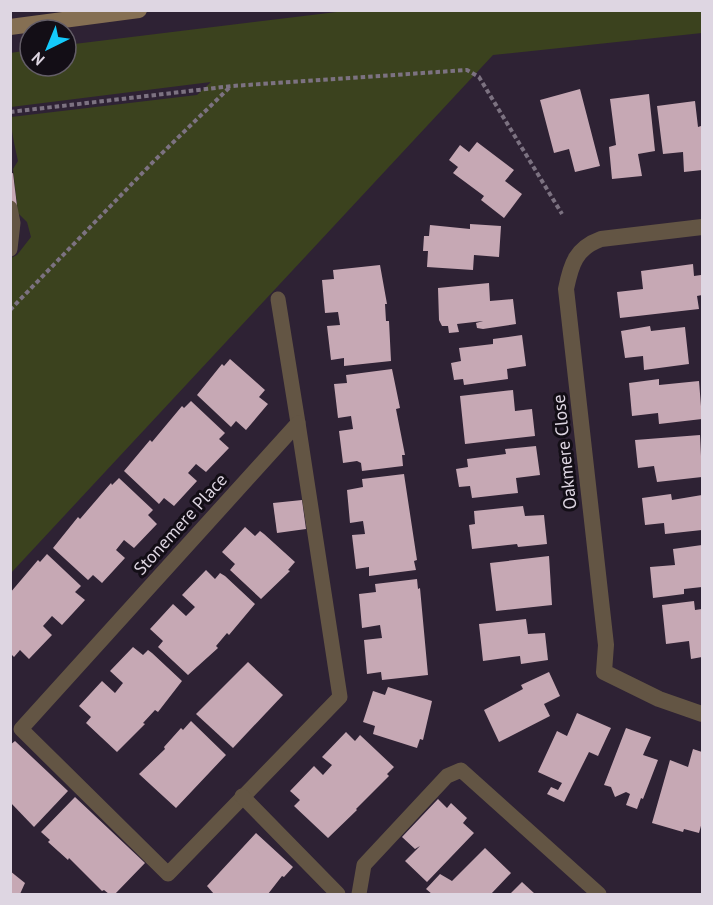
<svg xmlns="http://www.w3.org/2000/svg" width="713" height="905" font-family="'PT Sans',sans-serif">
  <rect width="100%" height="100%" fill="#2e2234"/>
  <path fill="#3b421e" d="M345 11H702V33L493 55 11 573V258L17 255 31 237 27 222 18 213 13 169 18 161C15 146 11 132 11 117L197 95 211 82 11 107 10 53 30 50V66H66V45Z"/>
  <g fill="#c6a8b4">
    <path d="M580 89 600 166 575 172 569 149 554 153 540 100Z"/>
    <path d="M649 94 655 151 638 154 642 176 612 179 609 147 616 145 610 99Z"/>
    <path d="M695 101 698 127 701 126 702 136V170L684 172 683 152 663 154 657 106Z"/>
    <path d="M477 142 514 170 505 181 522 194 504 218 481 200 484 196 453 173 458 167 449 160 460 145 469 152Z"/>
    <path d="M13 173 17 206 10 207V174Z"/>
    <path d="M470 224 501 226 499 257 474 255 473 270 427 267 428 251H423L424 236H429L430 225 470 229Z"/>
    <path d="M693 264 694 276 701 275 702 288V295L697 296 699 309 620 318 617 292 643 289 641 271Z"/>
    <path d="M380 265 387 304H385L386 321H389L391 361 344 366V358L331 360 327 326 340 325 338 312 325 313 322 280 334 279 333 270Z"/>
    <path d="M489 283 490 301 513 299 516 324 483 329 477 328 476 323 483 321 457 324 459 332 449 333 448 326H442L439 320 438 288Z"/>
    <path d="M650 326 651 331 685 327 689 364 644 370 643 356 625 358 621 331Z"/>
    <path d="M522 335 526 366 507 369 508 379 464 385 463 379 454 380 451 363 461 361 459 348 493 344V339Z"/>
    <path d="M230 359 265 390 259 397 268 404 246 430 236 421 231 427 197 395 222 364 224 366Z"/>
    <path d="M392 369 400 408 396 409 405 455H402L403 466 362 471 361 463 357 461 343 463 339 431 353 429 351 416 338 418 334 384 347 383 346 375Z"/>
    <path d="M659 379V385L699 381 702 419 659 424 658 413 632 416 629 383Z"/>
    <path d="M513 390 515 411 532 409 535 436 465 444 460 396Z"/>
    <path d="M191 401 225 433 219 439 229 448 206 472 196 464 188 473 197 481 174 506 164 498 159 504 124 471 150 440 152 442 182 406 184 408Z"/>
    <path d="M700 435 702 477 657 482 654 466 638 468 635 440Z"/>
    <path d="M536 446 540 475 516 478 518 493 472 498 470 486 459 487 456 469 468 467 467 459 506 454 505 449Z"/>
    <path d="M404 474 417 560 414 561 416 570 369 576V567L356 569 352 535 365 534 363 521 350 523 347 490 363 487 362 479Z"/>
    <path d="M119 478 153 510 148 515 157 524 134 548 124 540 116 550 125 558 102 583 93 575 88 580 53 548 78 517 80 519 111 483 112 485Z"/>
    <path d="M671 494 672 500 702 495V530L665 534 664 523 645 525 642 498Z"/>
    <path d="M302 500 306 529 277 533 273 503Z"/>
    <path d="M523 506 525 516 544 515 547 544 518 547 517 544 472 549 469 525 475 524 474 511Z"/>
    <path d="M245 527 255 536 260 531 264 534 295 562 288 570 290 571 261 599 230 570 235 564 222 552Z"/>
    <path d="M702 545V587L684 589V594L653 598 650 567 675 565 673 549Z"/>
    <path d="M47 554 81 586 75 592 85 600 62 625 52 616 43 626 52 635 29 659 20 650 14 657 10 653V593L38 560 40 562Z"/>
    <path d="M549 556 552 605 496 611 490 563Z"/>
    <path d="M206 570 215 579 220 573 225 576 255 604 229 635 227 633 216 646 218 648 188 675 158 647 163 641 150 629 173 604 186 616 195 607 182 595Z"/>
    <path d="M417 579 418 589 420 588 428 675 382 680 381 672 367 674 364 640 382 638 380 625 362 628 359 594 376 592 375 584Z"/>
    <path d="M694 601 695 610 702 609V657L691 659 689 641 666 644 662 605Z"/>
    <path d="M526 619 528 634 545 633 548 660 521 664 520 656 483 661 479 624Z"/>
    <path d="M133 647 143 655 148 650 152 653 182 681 158 712 155 710 143 723 145 724 117 752 86 723 91 717 79 706 102 681 115 693 123 683 110 671Z"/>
    <path d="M248 662 283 695 233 748 196 714Z"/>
    <path d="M549 672 560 696 544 704 550 716 499 742 484 710 523 689 521 685Z"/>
    <path d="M388 687 432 701 423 740 420 739 417 748 373 734 375 726 363 722 373 691 385 695Z"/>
    <path d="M577 713 611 728 598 756 589 752 564 802 547 794 551 787 558 790 562 783 538 772 557 731 567 736Z"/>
    <path d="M191 721 226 755 176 808 139 774 165 749 164 747 181 728 183 730Z"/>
    <path d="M626 728 651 737 643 755 658 760 643 799 641 798 637 809 626 805 630 794 626 792 615 797 611 787 604 785Z"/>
    <path d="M346 732 355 741 360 735 394 767 387 774 389 776 356 809 357 810 328 838 294 806 300 800 290 791 314 766 323 775 332 765 322 757Z"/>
    <path d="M15 741 68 791 34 827 10 802V745Z"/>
    <path d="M693 749 702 752V822L699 833 684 829 683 832 652 823 670 760 688 767Z"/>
    <path d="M75 797 145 863 115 894H109L104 890 102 891 69 858 68 860 48 842 50 840 41 832Z"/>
    <path d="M438 799 447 808 451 803 467 818 463 823 474 833 427 882 405 861 420 846 415 849 402 837Z"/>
    <path d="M256 833 293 867 284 877 282 876 268 894H214L207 886Z"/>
    <path d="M485 848 511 873 491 894H432L426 889 440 874 452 881Z"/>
    <path d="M10 871 25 883 20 894H10Z"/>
    <path d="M522 882 535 894H510Z"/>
  </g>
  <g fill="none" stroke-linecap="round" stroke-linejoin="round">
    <g stroke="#7c7281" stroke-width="4" stroke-dasharray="4.5 3" stroke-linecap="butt">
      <path d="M10 112 232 86 467 70 479 77 562 214"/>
      <path d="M10 310 154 161 231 86"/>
    </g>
    <g stroke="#635544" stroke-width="15">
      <path d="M10 208 13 223 10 249"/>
      <path d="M278 299 298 423"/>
      <path d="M298 423 340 697 168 874 21 729Z"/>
      <path d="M242 796 338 894"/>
      <path d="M359 894 364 865 447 776 461 770 599 894"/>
    </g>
    <path stroke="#635544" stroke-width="16" d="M702 227 601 239C576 248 571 264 566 289L606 645 604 672 659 699 702 714"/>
    <path stroke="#856f53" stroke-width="16" d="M10 27 139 10"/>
  </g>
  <g text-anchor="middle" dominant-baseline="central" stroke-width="6" stroke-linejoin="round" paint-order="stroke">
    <g font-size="18" fill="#ded6e2" stroke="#130e16">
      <text transform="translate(564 452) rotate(-96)">Oakmere Close</text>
      <text transform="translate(180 524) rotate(-48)">Stonemere Place</text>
    </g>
  </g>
  <rect width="713" height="905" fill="none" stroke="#ded6e2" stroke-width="24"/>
  <g transform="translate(48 48) rotate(223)"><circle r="28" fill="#130e16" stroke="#645e68" stroke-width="1.5"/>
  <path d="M0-4.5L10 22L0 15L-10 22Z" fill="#14cafb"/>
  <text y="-9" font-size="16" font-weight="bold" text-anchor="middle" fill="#ded6e2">N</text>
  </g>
</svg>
